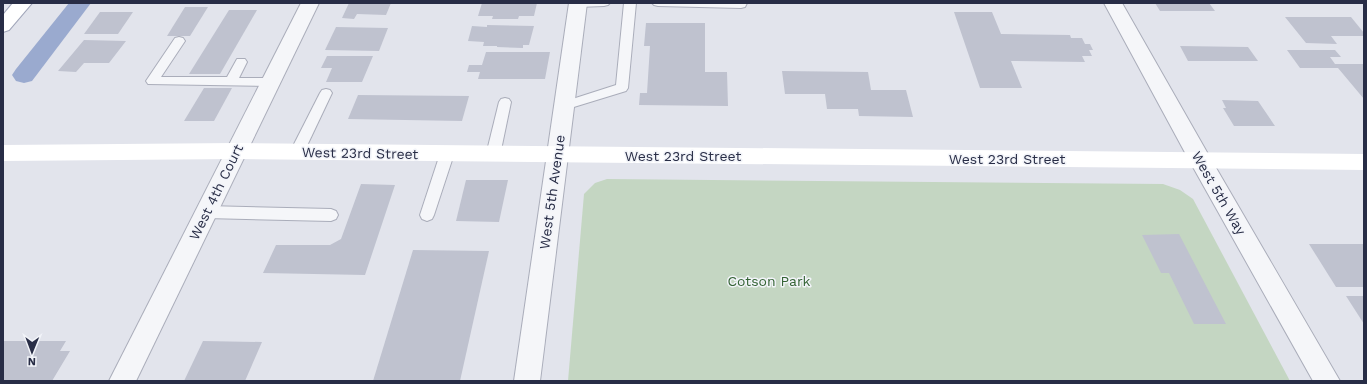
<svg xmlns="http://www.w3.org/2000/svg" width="1367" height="384" font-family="'Work Sans',sans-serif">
  <rect width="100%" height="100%" fill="#e2e4ec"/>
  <path fill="#c4d6c2" d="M607 179 1163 184 1180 190 1193 199 1290 381H568L584 194 595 183Z"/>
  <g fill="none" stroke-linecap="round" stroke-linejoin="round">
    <path fill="#9aaacf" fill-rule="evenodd" d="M69 3H91L32 81 24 83 16 81 12 75 16 69Z"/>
  </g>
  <g fill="#bfc2cf">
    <path d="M349 3H391L386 15 357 14 354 19 342 18Z"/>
    <path d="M482 3H537L534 16H519L518 19H492L493 16H478Z"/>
    <path d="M1155 3H1209L1215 11H1160Z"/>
    <path d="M185 7H208L190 36H167Z"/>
    <path d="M229 10H257L220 74H189Z"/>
    <path d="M100 12H133L118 34H84Z"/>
    <path d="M954 12H992L1001 34 1070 35 1071 38H1082L1085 44H1090L1093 50H1089L1092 56H1082L1085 62 1011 61 1022 88H980Z"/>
    <path d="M1285 17H1351L1364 33V36H1331L1337 44 1306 43Z"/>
    <path d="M646 23H705V72H727L728 106 639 105 640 93H647L650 46H644Z"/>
    <path d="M487 25 534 26 529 45H523V48L497 47V46H483L484 42 468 41 472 26 487 27Z"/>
    <path d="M336 27 388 28 379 51 325 50Z"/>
    <path d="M84 40 126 41 109 63H84L76 72 58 71Z"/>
    <path d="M1180 46 1248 47 1258 61H1188Z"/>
    <path d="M1287 50H1335L1341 57H1330L1335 64H1364V99L1338 68H1300Z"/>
    <path d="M486 52H550L545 79H478L480 72H467L469 65H482Z"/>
    <path d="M327 56H373L362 82H326L332 68H321Z"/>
    <path d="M782 71 868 72 871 90H906L913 117 859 116 858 109H827L825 94H785Z"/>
    <path d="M204 88H232L214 121H184Z"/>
    <path d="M358 95 469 96 462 121 348 119Z"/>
    <path d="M1222 100 1258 101 1275 126H1234L1223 108H1226Z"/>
    <path d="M466 180H508L499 222 456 221Z"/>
    <path d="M361 184 395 185 365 275 263 273 276 245H330L341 239Z"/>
    <path d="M1179 234 1226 324H1194L1169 273H1161L1142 235Z"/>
    <path d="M1309 244H1364V287H1336Z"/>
    <path d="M413 250 489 251 460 381H373Z"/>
    <path d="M1346 296H1364V324Z"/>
    <path d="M3 341H66L60 351H70L52 381H3Z"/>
    <path d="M203 341 262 342 245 381H184Z"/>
  </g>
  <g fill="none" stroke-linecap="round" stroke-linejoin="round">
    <g stroke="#aaadba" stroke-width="2">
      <g id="lane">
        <path d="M573 3H610L608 5 604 6 578 7 574 6Z"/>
        <path d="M624 3H636L628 88 626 91 564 110 560 109 558 106 560 103 616 85Z"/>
        <path d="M652 3H747L745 7 741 8 658 6 654 5Z"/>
        <path d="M179 37 183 38 185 41 161 77H227L237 59H245L247 62 239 78H271L275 79 277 82 275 85 271 86 148 84 146 81 148 78 175 38Z"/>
        <path d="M326 89 330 90 332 93 304 152 302 156 297 157 292 156 290 152 320 93 322 90Z"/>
        <path d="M505 98 509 99 511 102 500 155 498 159 493 160 488 159 486 155 499 102 501 99Z"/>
        <path d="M447 149 452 150 454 154 434 215 432 219 427 221 422 219 420 215 440 154 442 150Z"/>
        <path d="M206 206 331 209 336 211 338 215 336 219 331 221 206 218 201 216 199 212 201 208Z"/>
      </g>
    </g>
    <g stroke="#aaadba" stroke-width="2">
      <g id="street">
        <path d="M301 3H319L136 381H109Z"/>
        <path d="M569 3H587L540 381H514Z"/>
        <path d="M1104 3H1122L1208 154 1340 381H1313L1189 160Z"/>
      </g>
    </g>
    <g stroke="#a0a5b9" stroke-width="2">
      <path id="primary" d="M13 3H32L9 30 3 32V15Z"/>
    </g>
    <use href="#lane" fill="#f5f6f9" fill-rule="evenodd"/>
    <use href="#street" fill="#f5f6f9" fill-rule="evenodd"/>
    <path fill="#fff" fill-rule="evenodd" d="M237 143 1364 154V170L237 159 3 161V145Z"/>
    <use href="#primary" fill="#fff" fill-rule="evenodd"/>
  </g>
  <g text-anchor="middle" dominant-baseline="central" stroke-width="3" stroke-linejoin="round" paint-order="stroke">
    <g font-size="14" fill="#282d46" stroke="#f2f4f9">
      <text transform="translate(360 153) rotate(1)">West 23rd Street</text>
      <text x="683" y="156">West 23rd Street</text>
      <text x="1007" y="159">West 23rd Street</text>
      <text transform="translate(216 192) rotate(-64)">West 4th Court</text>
      <text transform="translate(552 192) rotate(-82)">West 5th Avenue</text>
      <text transform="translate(1219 193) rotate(60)">West 5th Way</text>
    </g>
    <g font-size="14" fill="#346334" stroke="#f2f4f9">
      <text x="769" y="281">Cotson Park</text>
    </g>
  </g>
  <rect width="1367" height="384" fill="none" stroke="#282d46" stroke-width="8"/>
  <g transform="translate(32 352) rotate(181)" stroke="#f2f4f9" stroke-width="3" paint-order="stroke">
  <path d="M0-3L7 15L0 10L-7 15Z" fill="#282d46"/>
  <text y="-6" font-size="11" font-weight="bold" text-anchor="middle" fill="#282d46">N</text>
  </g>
</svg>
